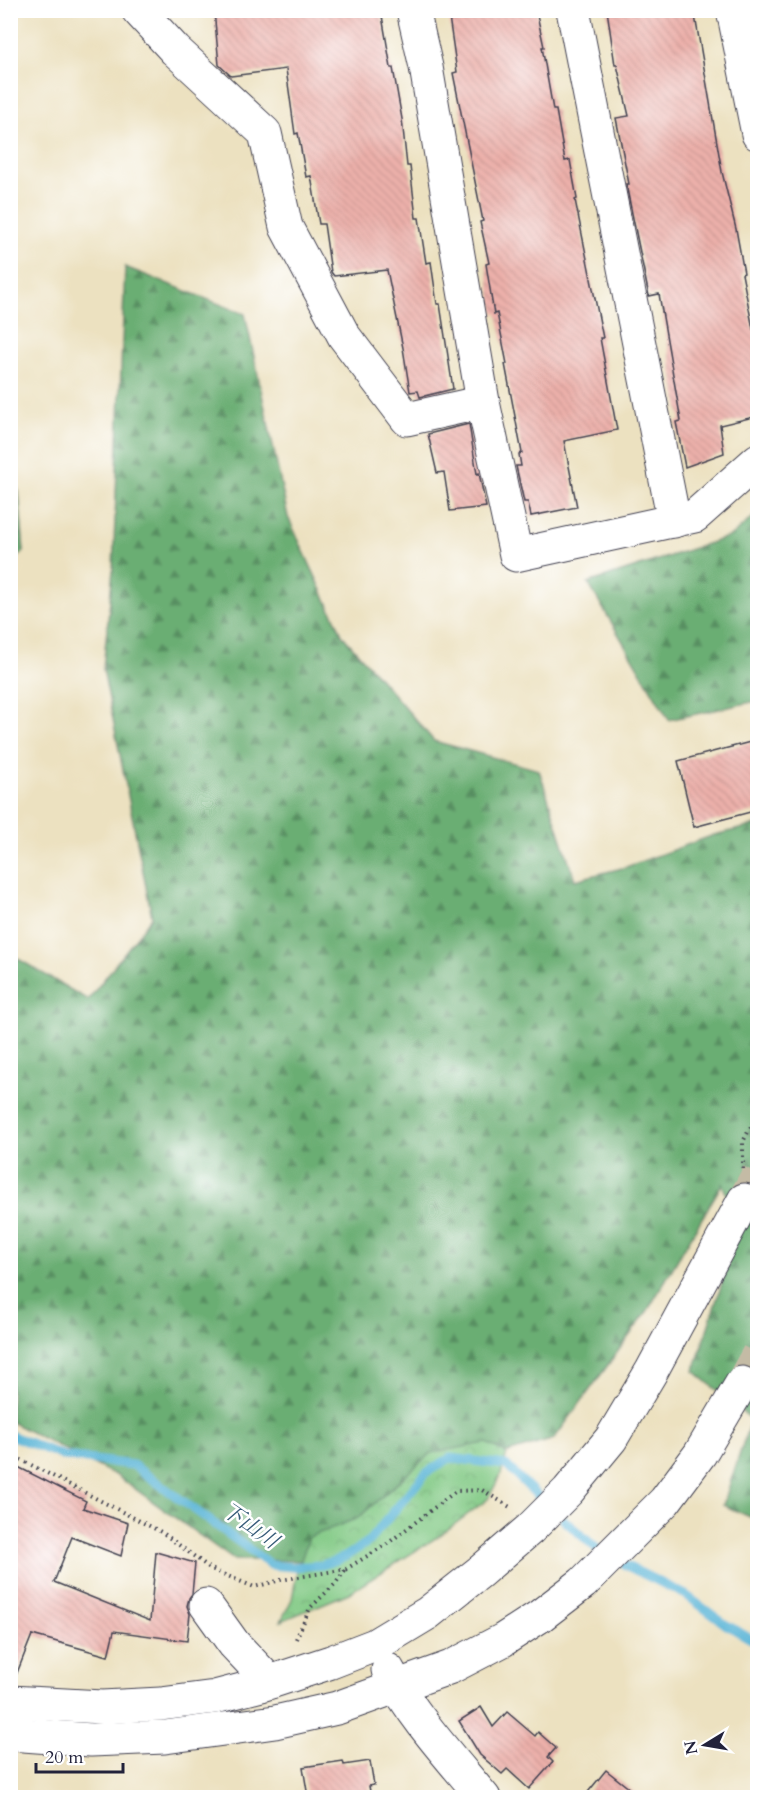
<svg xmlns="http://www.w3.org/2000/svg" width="768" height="1808" font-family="Cardo,'Noto Serif JP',serif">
  <defs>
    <pattern id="forest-firs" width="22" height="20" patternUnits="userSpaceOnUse" patternTransform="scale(1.5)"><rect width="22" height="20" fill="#6aae73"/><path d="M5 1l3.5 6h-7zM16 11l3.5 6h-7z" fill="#578d60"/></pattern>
    <pattern id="park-crowns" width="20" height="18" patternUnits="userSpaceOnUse" patternTransform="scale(1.5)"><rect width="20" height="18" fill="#83ca86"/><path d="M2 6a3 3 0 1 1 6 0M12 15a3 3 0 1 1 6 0" fill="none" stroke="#71ad75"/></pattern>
    <pattern id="building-back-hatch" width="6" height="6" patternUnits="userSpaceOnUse" patternTransform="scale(1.5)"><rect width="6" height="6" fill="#ecb0aa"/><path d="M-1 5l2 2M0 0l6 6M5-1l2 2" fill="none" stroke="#ca9793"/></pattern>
  </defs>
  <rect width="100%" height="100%" fill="#fff"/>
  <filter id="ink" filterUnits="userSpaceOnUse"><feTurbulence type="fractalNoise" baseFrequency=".0167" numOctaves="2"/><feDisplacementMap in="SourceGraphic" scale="12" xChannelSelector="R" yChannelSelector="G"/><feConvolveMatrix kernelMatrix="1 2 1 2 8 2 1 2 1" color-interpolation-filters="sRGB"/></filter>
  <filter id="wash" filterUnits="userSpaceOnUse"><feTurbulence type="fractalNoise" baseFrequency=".008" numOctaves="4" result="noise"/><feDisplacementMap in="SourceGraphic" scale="24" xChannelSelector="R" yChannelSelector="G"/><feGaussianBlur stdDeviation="1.35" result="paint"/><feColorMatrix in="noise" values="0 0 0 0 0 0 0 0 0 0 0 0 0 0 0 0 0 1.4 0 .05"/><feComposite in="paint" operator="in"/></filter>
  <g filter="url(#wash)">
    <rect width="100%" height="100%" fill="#ece1c0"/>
    <g fill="url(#forest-firs)" stroke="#466857" stroke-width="1.5">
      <path d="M125 267 245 314 288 517 343 636 434 741 539 770 575 880 626 867 714 835 757 825V1520L723 1505 751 1419 694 1371 740 1226 722 1184 648 1310 554 1439 438 1474 315 1561 234 1560 117 1476 11 1422 10 954 88 1000 152 917 103 669 113 570Z"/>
      <path d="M11 477 19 492 24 552 11 561Z"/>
      <path d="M757 514V701L669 720 588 583 731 536Z"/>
    </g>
    <path fill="url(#park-crowns)" stroke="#527660" stroke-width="1.5" d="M486 1443 507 1453 501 1474 488 1499 439 1536 349 1593 281 1621 292 1599 297 1572 309 1537 358 1518 431 1453Z"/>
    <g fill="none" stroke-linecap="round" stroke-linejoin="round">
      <g stroke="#57b3d5" stroke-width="9">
        <path d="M10 1435 63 1456 133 1465 271 1565 292 1567 322 1565 345 1557 368 1542 426 1473 450 1458 506 1465 543 1501"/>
        <path d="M564 1520 603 1554"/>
        <path d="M625 1565 686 1595 725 1624 758 1643"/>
      </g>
    </g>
    <g id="blocks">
      <g fill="url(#building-back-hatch)">
        <path d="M214 10H381L391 68H393L402 119 407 166H410L416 218H419L426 263 431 262 437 304H440L453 389 420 397 418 391 410 392 403 348 387 270 334 276 331 272 324 224H319L311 176 306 177 298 133 295 134 286 69 231 76 219 65Z"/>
        <path d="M448 10H536L544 47H542L553 110H556L565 161 570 160 577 199 575 200 603 338H600L617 430 564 441 577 507 531 516 528 502H524L516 466H521L519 454 522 453 505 364H507L497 313 494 314 486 264 489 263 480 222 483 221 453 73 457 72Z"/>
        <path d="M607 10H694L722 172 736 229 744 273 742 274 753 329 755 328 758 343V416L720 425 724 453 685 467 676 422 681 421 659 294 649 296 626 184H629L616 118 629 116 617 65H615Z"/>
        <path d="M469 424 477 474 479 473 486 507 450 511 444 472 437 473 428 434Z"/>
        <path d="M758 740V810L694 827 678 761Z"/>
        <path d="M10 1463 86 1501 83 1508 128 1523 121 1556 72 1537 54 1582 150 1621 156 1552 195 1563 192 1594 189 1598 187 1606 190 1614 187 1641 114 1631 108 1656 32 1635 13 1683H10Z"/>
        <path d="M481 1707 493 1727 507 1712 535 1736 538 1732 556 1748 548 1757 553 1762 529 1789 507 1769 502 1774 480 1755 459 1721Z"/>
        <path d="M343 1761 344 1765 370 1761 374 1785 369 1786 371 1797H308L303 1767Z"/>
        <path d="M606 1770 640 1797H584Z"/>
      </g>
    </g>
  </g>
  <g filter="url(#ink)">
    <use href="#blocks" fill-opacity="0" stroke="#403f4f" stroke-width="1.5"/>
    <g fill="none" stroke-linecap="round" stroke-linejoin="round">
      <g stroke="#c4bba5" stroke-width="33" stroke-dasharray="33 16" stroke-linecap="butt">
        <path d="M744 1200 758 1174"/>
        <path d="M742 1383 758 1354"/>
      </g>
      <g stroke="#403f4f" stroke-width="35">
        <g id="minor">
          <path d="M138 10 175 50 265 133 286 227 344 336 407 419 483 402"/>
          <path d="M413 10 426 67 483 402 516 555 695 516 758 460"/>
          <path d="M573 10 674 521"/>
          <path d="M733 10 758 134"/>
          <path d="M206 1605 234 1644 270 1682"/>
          <path d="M388 1670C413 1717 450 1757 484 1798"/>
          <path d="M10 1702 102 1707 161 1704 215 1697 261 1685 331 1662 375 1645 428 1613 481 1571 530 1529 568 1491 611 1439 651 1372 744 1200"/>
          <path d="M10 1734 91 1740 165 1737 275 1722 337 1708 451 1667 503 1640 540 1616 583 1583 665 1501 700 1454 742 1383"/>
        </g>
      </g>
      <g stroke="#403f4f" stroke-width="4" stroke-dasharray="1.5 4.5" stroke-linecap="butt">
        <path d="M743 1169V1142L758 1112"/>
        <path d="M10 1454 163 1533 211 1569 254 1587 281 1580 346 1569 387 1544 456 1491 482 1490 510 1507"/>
        <path d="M296 1639 310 1608 335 1584 346 1569"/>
      </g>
      <use href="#minor" stroke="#fff" stroke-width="33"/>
    </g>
  </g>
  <g text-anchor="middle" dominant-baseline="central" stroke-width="5" stroke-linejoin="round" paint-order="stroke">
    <g font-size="21" font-style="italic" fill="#375c79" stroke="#fff">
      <text transform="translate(250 1526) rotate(35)">下山川</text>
    </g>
  </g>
  <rect width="768" height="1808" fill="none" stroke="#fff" stroke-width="36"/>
  <g transform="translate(705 1745) rotate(259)" stroke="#ffffff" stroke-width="4.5" paint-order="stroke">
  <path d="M0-4.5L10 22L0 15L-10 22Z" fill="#22223b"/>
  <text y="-9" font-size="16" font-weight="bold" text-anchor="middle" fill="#22223b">N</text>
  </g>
  <path d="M36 1763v9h87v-9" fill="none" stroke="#22223b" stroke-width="3"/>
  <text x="45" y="1763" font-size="18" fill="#22223b" stroke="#ffffff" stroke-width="4.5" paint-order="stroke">20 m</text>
</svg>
